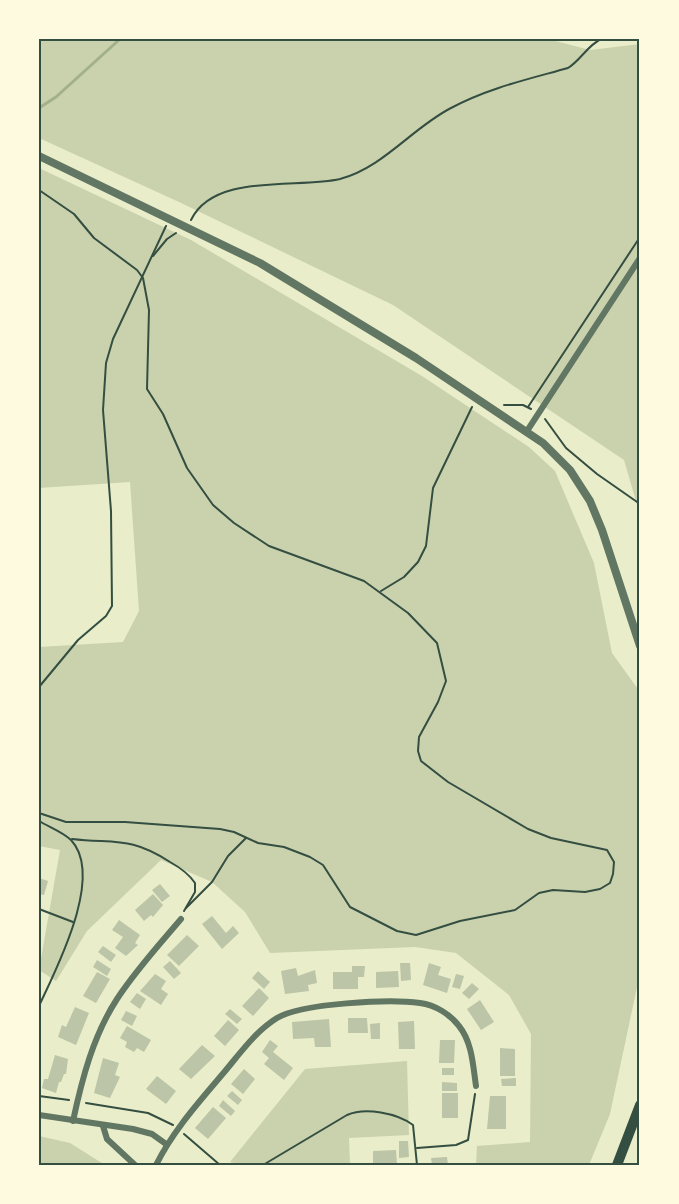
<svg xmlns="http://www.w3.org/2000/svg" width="679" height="1204" font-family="Inter,sans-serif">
  <rect width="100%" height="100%" fill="#e9edc9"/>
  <g fill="#cad2ad">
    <path d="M39 39H548L590 50 640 44V515L624 460 393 305 179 202 39 138Z"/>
    <path d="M39 168 191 240 422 376 529 447 555 471 594 563 612 653 640 692V973L610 1114 589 1165H476L477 1146 530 1142 531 1034 509 995 456 953 415 947 270 953 245 912 212 882 161 860 87 931 56 981 39 970 60 850 39 846V647L123 642 139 611 130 482 39 488Z"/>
    <path d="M407 1061 409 1135 349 1138 350 1165H242L230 1162 305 1069Z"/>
    <path d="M39 1136 70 1143 105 1165H39Z"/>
  </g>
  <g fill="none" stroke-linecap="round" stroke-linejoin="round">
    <path stroke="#a3b18a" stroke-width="3" d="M39 108 56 97 120 39"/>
  </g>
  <g fill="#bcc5a7">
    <path d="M39 878 48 881 44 895 39 894Z"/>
    <path d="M160 884 170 896 162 902 152 890Z"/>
    <path d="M153 894 163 905 153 917 151 915 144 921 135 910Z"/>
    <path d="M212 916 226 933 233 926 239 933 222 949 202 924Z"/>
    <path d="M119 920 140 935 135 943 138 945 126 956 115 948 123 937 112 930Z"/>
    <path d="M187 935 199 946 179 966 167 955Z"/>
    <path d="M103 946 116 955 111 962 98 952Z"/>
    <path d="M97 960 111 969 107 976 93 967Z"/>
    <path d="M170 961 181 973 174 979 163 967Z"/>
    <path d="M400 963H410L411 980 401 981Z"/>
    <path d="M429 963 441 967 438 975 451 979 447 993 423 985Z"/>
    <path d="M352 966H365L364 977H358V989H333V972H352Z"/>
    <path d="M296 968 298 976 315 970 317 983 308 985 309 991 285 994 281 971Z"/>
    <path d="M258 971 270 982 264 989 252 978Z"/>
    <path d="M398 971 399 987 376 988V972Z"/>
    <path d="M97 972 110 979 96 1003 83 996Z"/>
    <path d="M155 974 166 981 161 989 168 994 161 1005 140 991Z"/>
    <path d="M456 974 464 976 460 989 452 987Z"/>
    <path d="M472 983 479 989 469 999 462 993Z"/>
    <path d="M259 988 269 998 253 1016 242 1006Z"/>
    <path d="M137 993 146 999 140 1009 130 1002Z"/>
    <path d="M480 1000 494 1022 481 1030 467 1009Z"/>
    <path d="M75 1007 89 1013 76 1045 58 1037 62 1025 66 1027Z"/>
    <path d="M230 1009 242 1019 237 1024 225 1014Z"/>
    <path d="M126 1011 137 1016 132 1026 121 1020Z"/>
    <path d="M348 1018H367L368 1033H348Z"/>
    <path d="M329 1019 331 1047H315L314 1038 293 1039 292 1022Z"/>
    <path d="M228 1020 239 1030 225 1046 214 1036Z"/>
    <path d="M414 1021 415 1049H399L398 1022Z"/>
    <path d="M380 1023V1039H371L370 1024Z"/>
    <path d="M127 1026 151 1040 144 1052 137 1048 134 1052 125 1047 127 1042 120 1038Z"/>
    <path d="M270 1040 278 1046 273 1052 293 1068 284 1080 264 1064 269 1058 262 1052Z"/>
    <path d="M440 1040H455L454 1063H439Z"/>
    <path d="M202 1045 215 1056 191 1079 179 1069Z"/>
    <path d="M500 1048 515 1049V1076H500Z"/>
    <path d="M55 1055 68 1059 66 1074H64L61 1082H59L56 1093 42 1088 44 1079H48Z"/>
    <path d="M103 1058 119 1063 115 1075 120 1077 110 1098 94 1093Z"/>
    <rect x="442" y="1068" width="12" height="7"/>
    <path d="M244 1069 255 1079 243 1094 231 1084Z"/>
    <path d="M157 1076 176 1091 166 1104 146 1089Z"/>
    <path d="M516 1078V1086H502L501 1079Z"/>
    <path d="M442 1082 457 1083V1091H442Z"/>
    <path d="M232 1091 242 1100 238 1105 227 1096Z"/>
    <rect x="442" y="1093" width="16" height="25"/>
    <path d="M490 1096H506V1129H487Z"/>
    <path d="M223 1100 235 1111 231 1116 219 1106Z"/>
    <path d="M213 1107 226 1118 208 1139 195 1128Z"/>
    <path d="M399 1141H408L409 1157 399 1158Z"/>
    <path d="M396 1150 397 1165H373V1151Z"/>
    <path d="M447 1157 448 1165H432L431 1158Z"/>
  </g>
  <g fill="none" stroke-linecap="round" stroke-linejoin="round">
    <g stroke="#344e41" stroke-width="2">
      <path d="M39 190 74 214 94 238 137 270 143 278 149 310 147 389 163 414 187 468 213 505 234 523 269 546 364 581 408 613 437 643 446 681 438 702 419 737 418 751 421 761 448 782 528 829 551 838 607 850 614 862 613 874 610 883 600 889 585 892 553 890 539 893 515 910 460 921 416 935 397 931 350 907 323 865 310 857 284 847 258 843 234 832 220 829 125 822H66L39 813"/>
      <path d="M191 220C214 172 299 189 340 179 384 167 412 128 451 108 488 88 529 79 568 68 581 60 587 46 601 39"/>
      <path d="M153 256 167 239 176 233"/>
      <path d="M504 405H523L531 409"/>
      <path d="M528 407 640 237"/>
      <path d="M545 419 566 448 597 474 640 504"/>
      <path d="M381 591 404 577 418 562 426 546 433 488 472 407"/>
      <path d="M39 687 78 640 106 616 112 606 111 511 103 410 106 363 113 339 166 226"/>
      <path d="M39 821C49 827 63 832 71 840 105 876 56 969 39 1006"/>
      <path d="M72 839C115 844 130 836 170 862 179 867 189 874 195 883V892L184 911"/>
      <path d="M186 908 212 882 228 856 246 838"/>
      <path d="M39 909 73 922"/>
      <path d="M39 1096 69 1100"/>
      <path d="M86 1103 148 1113 173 1125"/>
      <path d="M184 1134 220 1165"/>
      <path d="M417 1148 456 1145 468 1140 475 1094"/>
      <path d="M263 1165 347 1115C365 1107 397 1113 413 1125L417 1165"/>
    </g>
    <g stroke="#617663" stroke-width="6">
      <path d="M527 431 640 258"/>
      <path d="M39 1115 133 1129 152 1134 166 1144"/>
      <path d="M73 1121C82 1079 93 1036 117 999 136 970 159 945 181 919"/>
      <path d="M103 1126 107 1139 135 1165"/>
      <path d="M156 1165C174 1129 200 1101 226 1070 241 1052 256 1031 277 1018 302 1003 390 999 420 1003 435 1005 450 1014 459 1026 472 1042 473 1065 476 1086"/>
    </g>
    <path stroke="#617663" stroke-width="8" d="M39 156 260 263 416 358 543 443 570 470 590 501 602 530 640 646"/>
    <path stroke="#344e41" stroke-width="10" d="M617 1165 640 1105"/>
  </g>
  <rect width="679" height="1204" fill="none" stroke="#fefae0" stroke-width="81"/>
  <rect x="40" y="40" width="598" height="1124" fill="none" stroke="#344e41" stroke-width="2"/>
</svg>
